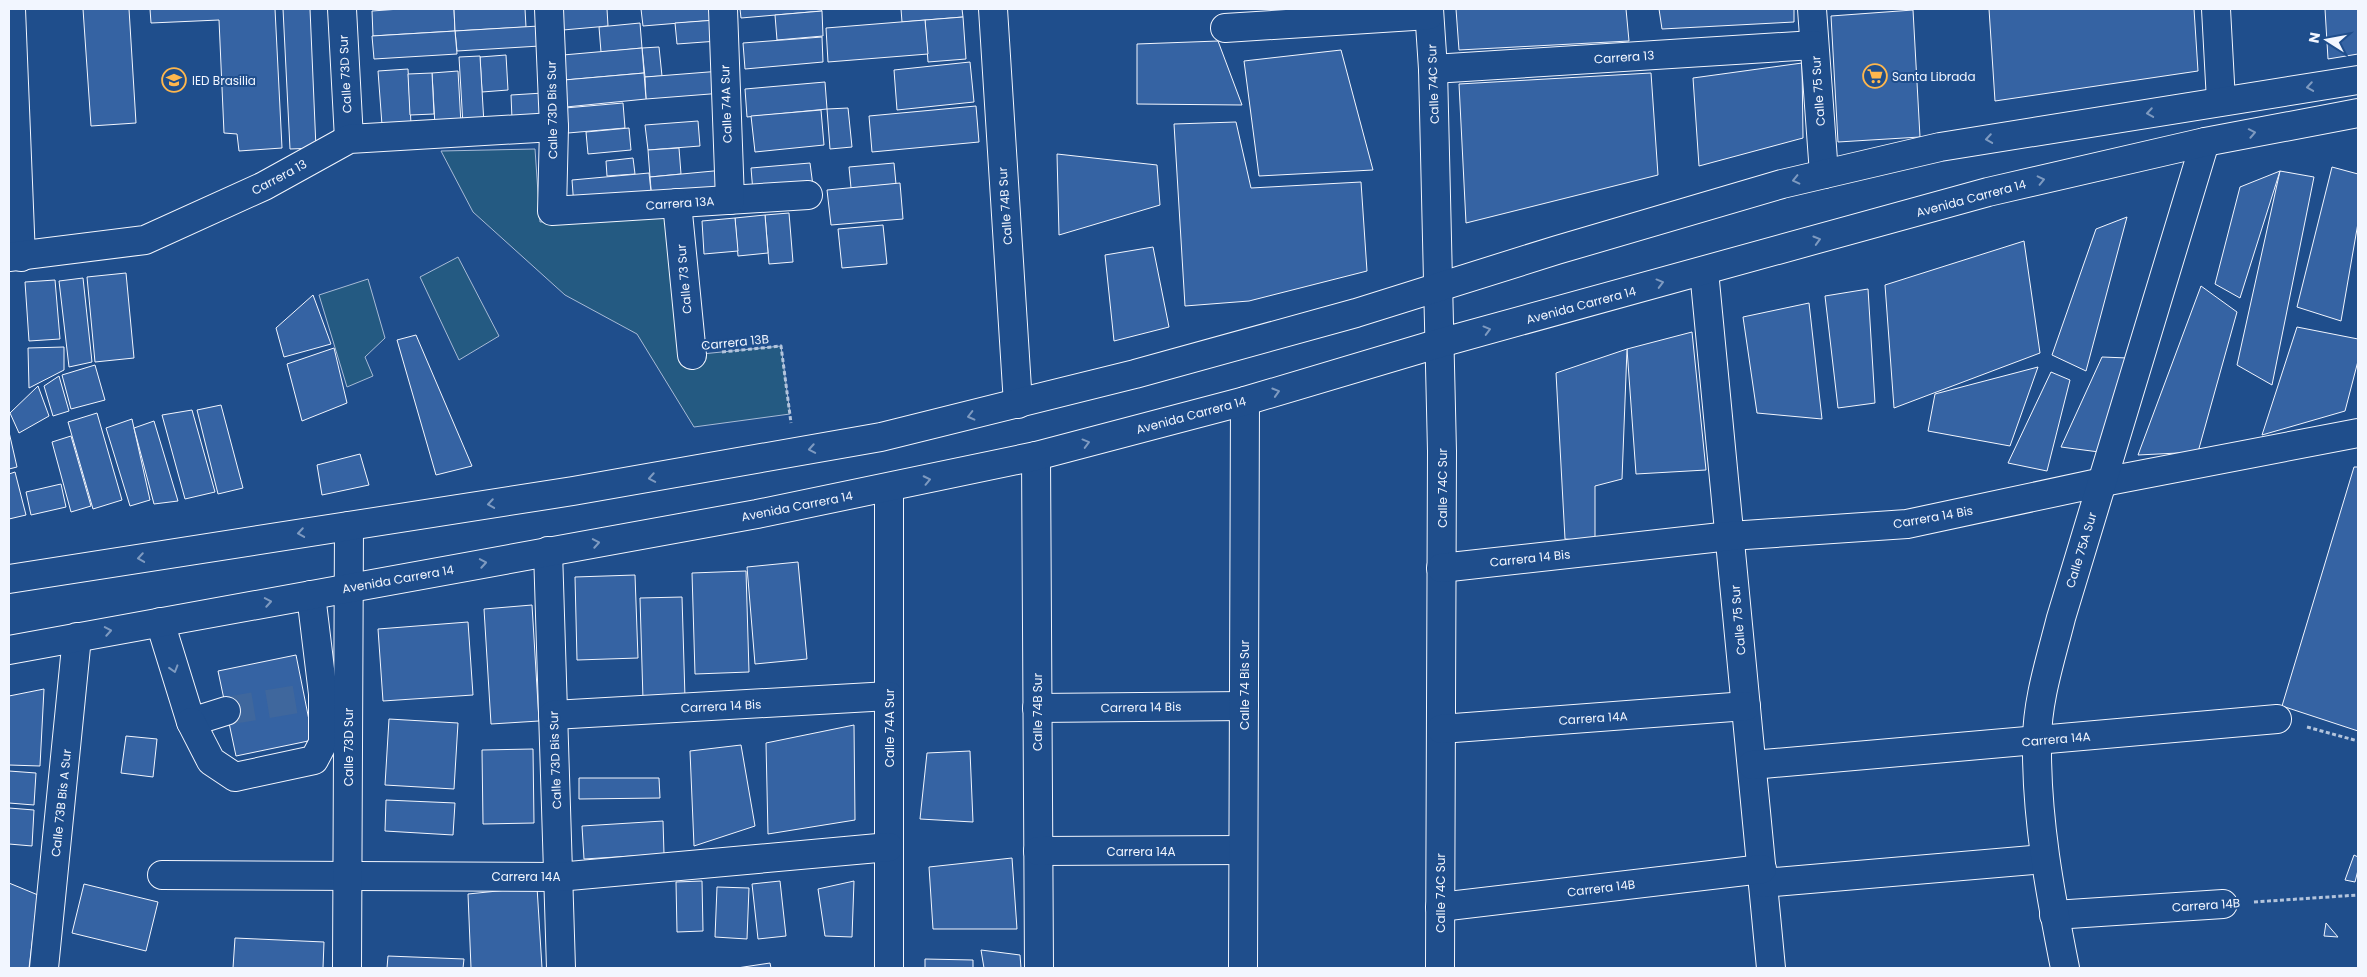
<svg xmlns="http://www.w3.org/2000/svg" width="2367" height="977" font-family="Poppins,sans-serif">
  <rect width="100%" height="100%" fill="#1f4e8c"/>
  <g fill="#245a82" stroke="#a8bbd7">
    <path d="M535 149 540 222 679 217 692 355 781 346 790 414 694 427 637 334 565 295 473 212 441 151Z"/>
    <path d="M458 257 499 336 459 360 420 277Z"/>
    <path d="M368 279 385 338 365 357 373 376 347 387 319 295Z"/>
  </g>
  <g fill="#3563a3" stroke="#f2f6ff">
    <path d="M83 9H129L136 123 91 126Z"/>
    <path d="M150 9H275L282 148 239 151 237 134 224 133 219 20 151 23Z"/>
    <path d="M283 9H310L316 148 290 149Z"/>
    <path d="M400 9H454L455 31 373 36 372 11Z"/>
    <path d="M454 9H525L526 27 455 31Z"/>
    <path d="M561 9H607L608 26 563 30Z"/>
    <path d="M641 9H715L716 20 643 26Z"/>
    <path d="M740 9H821L822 11 741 18Z"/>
    <path d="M901 9H962L963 17 902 22Z"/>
    <path d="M1456 9H1626L1629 41 1459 50Z"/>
    <path d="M1659 9H1794V22L1662 29Z"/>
    <path d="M1989 9H2194L2198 71 1995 101Z"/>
    <path d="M2325 9H2358V54L2328 59Z"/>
    <path d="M1913 10 1920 137 1838 142 1831 16Z"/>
    <path d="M822 11 823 36 777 40 775 15Z"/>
    <path d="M963 17 966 59 928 62 925 20Z"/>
    <path d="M716 20 718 41 677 44 675 23Z"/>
    <path d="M925 20 928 54 828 62 826 28Z"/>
    <path d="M640 23 642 48 601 52 599 27Z"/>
    <path d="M539 26 540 46 457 51 455 31Z"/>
    <path d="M455 31 457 54 374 59 372 36Z"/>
    <path d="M822 37 823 62 745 69 743 43Z"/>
    <path d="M1218 41 1242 105 1137 104V44Z"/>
    <path d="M659 47 662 76 645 77 642 48Z"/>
    <path d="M642 48 644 73 565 80 563 55Z"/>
    <path d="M1341 50 1373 170 1259 176 1244 61Z"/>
    <path d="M506 55 508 90 482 92 480 57Z"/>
    <path d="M480 56 484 124 463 125 459 57Z"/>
    <path d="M970 62 974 102 897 110 894 70Z"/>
    <path d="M1802 63 1803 138 1699 166 1693 78Z"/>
    <path d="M408 69 411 124 382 125 378 71Z"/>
    <path d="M458 71 461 124 435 126 432 73Z"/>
    <path d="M721 71 723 93 646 99 645 77Z"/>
    <path d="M432 73 434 114 410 115 408 74Z"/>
    <path d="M644 73 646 99 566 107 564 80Z"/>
    <path d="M1651 73 1658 175 1466 223 1459 84Z"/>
    <path d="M825 82 827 109 747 117 745 89Z"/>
    <path d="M543 93 544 117 512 119 511 95Z"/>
    <path d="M623 103 625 128 568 133 565 108Z"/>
    <path d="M976 106 979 142 872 152 869 116Z"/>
    <path d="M848 108 852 147 830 149 827 109Z"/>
    <path d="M821 110 824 145 755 152 751 116Z"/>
    <path d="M698 121 700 146 648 150 645 125Z"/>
    <path d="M1236 122 1251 188 1361 182 1367 271 1249 301 1185 306 1174 124Z"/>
    <path d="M629 128 631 150 588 154 586 132Z"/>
    <path d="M679 148 681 174 650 177 648 150Z"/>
    <path d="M1057 154 1157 165 1160 205 1059 235Z"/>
    <path d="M633 158 635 174 607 176 606 161Z"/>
    <path d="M810 163 813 186 753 192 751 168Z"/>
    <path d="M894 163 896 184 851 188 849 167Z"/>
    <path d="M2332 167 2358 174V223L2341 321 2297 307Z"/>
    <path d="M724 170 726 194 652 201 650 177Z"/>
    <path d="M2280 171 2314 177 2272 385 2237 365Z"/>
    <path d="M2280 171 2240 298 2215 284 2240 187Z"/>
    <path d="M649 173 652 201 574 207 572 180Z"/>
    <path d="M900 183 903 219 831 225 827 190Z"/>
    <path d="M789 213 793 262 769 264 765 215Z"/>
    <path d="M765 215 768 253 738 256 735 218Z"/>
    <path d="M2127 217 2086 371 2052 355 2096 229Z"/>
    <path d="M735 218 738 251 704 254 702 221Z"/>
    <path d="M883 225 887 264 842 268 838 229Z"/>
    <path d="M2024 241 2040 353 1894 408 1885 285Z"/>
    <path d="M1153 247 1169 327 1114 341 1105 255Z"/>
    <path d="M126 273 134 358 95 362 87 277Z"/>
    <path d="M83 278 92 362 69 367 59 281Z"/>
    <path d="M55 280 60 339 29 341 25 282Z"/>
    <path d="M2201 286 2237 312 2198 452 2138 455Z"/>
    <path d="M1868 289 1875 403 1838 408 1825 296Z"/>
    <path d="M313 295 331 344 284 357 276 328Z"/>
    <path d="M1809 303 1822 419 1757 413 1743 317Z"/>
    <path d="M2297 327 2358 339V361L2345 411 2262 435Z"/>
    <path d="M1692 332 1706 470 1636 474 1627 349Z"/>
    <path d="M416 335 472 466 436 475 397 340Z"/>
    <path d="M64 347V370L29 388 28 348Z"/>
    <path d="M334 348 347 403 302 421 287 364Z"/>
    <path d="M1627 349 1622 479 1595 486V541L1565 539 1556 373Z"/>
    <path d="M2102 357 2128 358 2099 452 2061 447Z"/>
    <path d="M95 365 105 400 71 409 62 375Z"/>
    <path d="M2038 367 2010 446 1928 431 1935 394Z"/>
    <path d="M2051 372 2070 380 2047 471 2008 463Z"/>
    <path d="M59 376 69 411 53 416 44 386Z"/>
    <path d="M38 386 49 416 19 433 10 413Z"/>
    <path d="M221 405 243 488 218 494 197 410Z"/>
    <path d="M192 410 215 492 185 499 162 415Z"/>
    <path d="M97 413 122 500 93 509 68 422Z"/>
    <path d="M132 419 150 500 130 506 106 428Z"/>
    <path d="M154 421 178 501 154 504 134 428Z"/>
    <path d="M9 432 17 467 9 469Z"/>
    <path d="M71 436 91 506 71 512 52 442Z"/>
    <path d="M360 454 369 485 322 495 317 465Z"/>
    <path d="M2354 467H2358V731L2282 706Z"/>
    <path d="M15 472 26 515 9 519V474Z"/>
    <path d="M61 484 66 507 31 515 26 492Z"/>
    <path d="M798 562 807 659 755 664 747 567Z"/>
    <path d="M746 571 749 672 695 674 692 573Z"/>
    <path d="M635 575 638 658 577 660 575 577Z"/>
    <path d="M682 597 685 698 643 700 640 598Z"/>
    <path d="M532 605 539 721 491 724 484 609Z"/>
    <path d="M468 622 473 695 383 701 378 629Z"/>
    <path d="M296 655 313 740 236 756 218 671Z"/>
    <path d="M44 689 40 766 9 765V696Z"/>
    <path d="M389 719 458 723 454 789 385 785Z"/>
    <path d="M854 725 855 820 768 834 766 743Z"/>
    <path d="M126 736 157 739 153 777 121 773Z"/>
    <path d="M741 745 755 826 694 846 690 751Z"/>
    <path d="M533 749 534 823 483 824 482 750Z"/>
    <path d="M970 751 973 822 920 819 927 753Z"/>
    <path d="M9 771 36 773 34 805 9 803Z"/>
    <path d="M579 778H659L660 798 579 799Z"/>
    <path d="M386 800 455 803 453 835 385 831Z"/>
    <path d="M9 808 34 810 32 846 9 844Z"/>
    <path d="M663 821 664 854 584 859 582 826Z"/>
    <path d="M2354 855 2358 857V870L2355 882 2345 880Z"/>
    <path d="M1012 858 1017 929H933L929 867Z"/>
    <path d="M702 881 703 931 677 932 676 882Z"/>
    <path d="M780 881 786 936 758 939 752 884Z"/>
    <path d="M854 881 852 937 825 936 818 889Z"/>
    <path d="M9 883 38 895 29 968H9Z"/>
    <path d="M84 884 158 902 146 951 72 933Z"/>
    <path d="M537 887 542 968H471L468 894Z"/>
    <path d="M717 887 749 888 747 939 715 937Z"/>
    <path d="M2326 923 2338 937 2324 936Z"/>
    <path d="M235 938 324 942 323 968H233Z"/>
    <path d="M981 950 1020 955 1021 968H984Z"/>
    <path d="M388 956 464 959 463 968H387Z"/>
    <path d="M925 959 973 960V968H925Z"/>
    <path d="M770 963 771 968H737Z"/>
  </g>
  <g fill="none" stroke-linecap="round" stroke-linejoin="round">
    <path stroke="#3f679d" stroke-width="28" stroke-dasharray="28 14" stroke-linecap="butt" d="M226 711 304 698"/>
    <g stroke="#f2f6ff" stroke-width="30">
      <g id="minor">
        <path d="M11 9 21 257"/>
        <path d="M342 9 349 139"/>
        <path d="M549 9 554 127 552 211 808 195"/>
        <path d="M723 9 730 200"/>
        <path d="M993 9 1018 404"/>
        <path d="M1429 9 1433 69 1442 451 1440 968"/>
        <path d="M1812 9 1824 174"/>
        <path d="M2216 9 2221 101"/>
        <path d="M1225 28 1429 15"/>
        <path d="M1433 69 1814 45"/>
        <path d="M677 203 692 355"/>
        <path d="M9 257 145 240 264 186 349 139 554 127"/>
        <path d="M1704 271 1771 968"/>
        <path d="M1036 456 1039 968"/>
        <path d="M889 489V968"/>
        <path d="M548 551 561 968"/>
        <path d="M1441 568 1730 536 1907 524 2103 482 2358 433"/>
        <path d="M160 622 191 722 226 711"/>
        <path d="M1037 708 1244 706"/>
        <path d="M553 715 889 696"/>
        <path d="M191 722 211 761 235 777 314 760 323 743V694L311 595"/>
        <path d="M1441 729 1746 706"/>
        <path d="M1752 765 2277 719"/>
        <path d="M1038 851 1243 850"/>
        <path d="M162 875 558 877 889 847"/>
        <path d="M1763 883 2044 859"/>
        <path d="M1440 907 1762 869"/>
        <path d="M2054 915 2223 904"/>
        <path d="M44 968 77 637"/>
        <path d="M347 968 349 526"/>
        <path d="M1243 968 1245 401"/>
        <path d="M2065 968C2050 893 2036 818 2037 741 2037 700 2051 658 2061 618L2205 142"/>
      </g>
    </g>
    <g stroke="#f2f6ff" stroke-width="30">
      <g id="major">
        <path d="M9 579 573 491 881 437 1135 374 1356 313 1557 250 1782 184 1940 147 2358 80"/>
        <path d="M9 650 757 514 1036 456 1245 401 1440 343 1988 192 2205 142 2358 113"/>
      </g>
    </g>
    <g stroke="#b3c4dc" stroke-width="3" stroke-dasharray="4 2.5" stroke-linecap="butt">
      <path d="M722 352 781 346 791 423"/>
      <path d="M2307 727 2358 741"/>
      <path d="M2254 902 2358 895"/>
    </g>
    <use href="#minor" stroke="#1f4e8c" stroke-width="28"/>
    <use href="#major" stroke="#1f4e8c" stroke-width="28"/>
  </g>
  <defs><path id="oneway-chevron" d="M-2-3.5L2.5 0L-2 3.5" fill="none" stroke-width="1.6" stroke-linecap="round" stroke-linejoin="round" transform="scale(1.25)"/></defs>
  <g stroke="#7e9ac0">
    <use href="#oneway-chevron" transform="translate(2310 87) rotate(171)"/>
    <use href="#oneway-chevron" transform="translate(2150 113) rotate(171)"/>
    <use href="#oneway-chevron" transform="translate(2252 133) rotate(-11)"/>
    <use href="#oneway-chevron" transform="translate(1989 139) rotate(171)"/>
    <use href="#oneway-chevron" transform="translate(1796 180) rotate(167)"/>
    <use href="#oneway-chevron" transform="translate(2041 180) rotate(-13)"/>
    <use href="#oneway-chevron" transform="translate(1817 240) rotate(-16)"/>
    <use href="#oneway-chevron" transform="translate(1660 283) rotate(-15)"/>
    <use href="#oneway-chevron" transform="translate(1487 330) rotate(-15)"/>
    <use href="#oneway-chevron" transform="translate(1276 392) rotate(-17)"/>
    <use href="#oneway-chevron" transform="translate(971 416) rotate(166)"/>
    <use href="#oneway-chevron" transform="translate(1086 443) rotate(-15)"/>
    <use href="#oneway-chevron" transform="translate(812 449) rotate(170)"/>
    <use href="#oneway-chevron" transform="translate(652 478) rotate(170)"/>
    <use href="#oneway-chevron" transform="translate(927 480) rotate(-12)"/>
    <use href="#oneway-chevron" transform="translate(491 504) rotate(171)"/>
    <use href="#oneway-chevron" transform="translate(301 533) rotate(171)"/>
    <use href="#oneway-chevron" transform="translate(596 543) rotate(-10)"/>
    <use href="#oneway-chevron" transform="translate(141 558) rotate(171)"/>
    <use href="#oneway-chevron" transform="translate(483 563) rotate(-10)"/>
    <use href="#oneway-chevron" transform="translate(268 602) rotate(-10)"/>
    <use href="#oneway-chevron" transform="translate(108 631) rotate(-10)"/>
    <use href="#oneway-chevron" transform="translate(174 669) rotate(73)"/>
  </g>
  <defs>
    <g id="supermarket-ring" transform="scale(1.25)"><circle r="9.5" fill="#1f4e8c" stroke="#ffb74d" stroke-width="1.5"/><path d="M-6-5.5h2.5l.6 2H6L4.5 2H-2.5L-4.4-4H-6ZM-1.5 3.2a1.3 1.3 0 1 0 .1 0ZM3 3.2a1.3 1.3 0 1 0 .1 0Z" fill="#ffb74d"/></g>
    <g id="school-ring" transform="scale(1.25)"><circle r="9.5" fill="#1f4e8c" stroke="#ffb74d" stroke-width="1.5"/><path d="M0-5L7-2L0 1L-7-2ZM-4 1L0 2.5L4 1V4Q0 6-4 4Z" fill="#ffb74d"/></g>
  </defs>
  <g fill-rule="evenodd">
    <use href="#supermarket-ring" x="1875" y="76"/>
    <use href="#school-ring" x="174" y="80"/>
  </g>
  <g text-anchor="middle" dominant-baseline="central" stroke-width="4" stroke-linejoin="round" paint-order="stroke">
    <g font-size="12" fill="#f2f6ff" stroke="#1f4e8c">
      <text transform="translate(1624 57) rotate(-4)">Carrera 13</text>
      <text transform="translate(345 74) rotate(-93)">Calle 73D Sur</text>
      <text transform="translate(1433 84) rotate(-92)">Calle 74C Sur</text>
      <text transform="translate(1818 91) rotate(-94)">Calle 75 Sur</text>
      <text transform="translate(726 104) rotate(-92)">Calle 74A Sur</text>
      <text transform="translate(552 110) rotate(-91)">Calle 73D Bis Sur</text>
      <text transform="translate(279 177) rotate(-28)">Carrera 13</text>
      <text transform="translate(1971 198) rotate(-15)">Avenida Carrera 14</text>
      <text transform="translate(680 203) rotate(-4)">Carrera 13A</text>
      <text transform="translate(1005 206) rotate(-94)">Calle 74B Sur</text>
      <text transform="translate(684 279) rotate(-95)">Calle 73 Sur</text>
      <text transform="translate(1581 305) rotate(-15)">Avenida Carrera 14</text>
      <text transform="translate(735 342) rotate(-6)">Carrera 13B</text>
      <text transform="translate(1191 415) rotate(-15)">Avenida Carrera 14</text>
      <text transform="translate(1442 488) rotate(-90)">Calle 74C Sur</text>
      <text transform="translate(797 506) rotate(-11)">Avenida Carrera 14</text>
      <text transform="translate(1933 517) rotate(-10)">Carrera 14 Bis</text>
      <text transform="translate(2081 550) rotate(-73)">Calle 75A Sur</text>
      <text transform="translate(1530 558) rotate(-6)">Carrera 14 Bis</text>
      <text transform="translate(398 579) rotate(-10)">Avenida Carrera 14</text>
      <text transform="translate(1738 620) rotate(-95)">Calle 75 Sur</text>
      <text transform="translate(1244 685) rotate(-90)">Calle 74 Bis Sur</text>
      <text transform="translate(721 706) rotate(-3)">Carrera 14 Bis</text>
      <text transform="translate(1141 707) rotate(-1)">Carrera 14 Bis</text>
      <text transform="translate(1037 712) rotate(-90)">Calle 74B Sur</text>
      <text transform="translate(1593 718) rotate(-4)">Carrera 14A</text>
      <text transform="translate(889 728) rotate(-90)">Calle 74A Sur</text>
      <text transform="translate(2056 739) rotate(-5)">Carrera 14A</text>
      <text transform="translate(348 747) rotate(-90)">Calle 73D Sur</text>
      <text transform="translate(555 760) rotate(-92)">Calle 73D Bis Sur</text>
      <text transform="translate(61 803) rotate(-84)">Calle 73B Bis A Sur</text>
      <text x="1141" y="851">Carrera 14A</text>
      <text x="526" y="876">Carrera 14A</text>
      <text transform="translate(1601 888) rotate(-7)">Carrera 14B</text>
      <text transform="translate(1440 893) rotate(-90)">Calle 74C Sur</text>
      <text transform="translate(2206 905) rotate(-4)">Carrera 14B</text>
    </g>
    <g font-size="12" fill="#f2f6ff" stroke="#1f4e8c" text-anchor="start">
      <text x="1892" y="76">Santa Librada</text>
      <text x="192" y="80">IED Brasilia</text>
    </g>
  </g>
  <rect width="2367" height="977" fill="none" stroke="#f2f6ff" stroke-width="20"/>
  <g transform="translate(2327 40) rotate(281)" stroke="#1f4e8c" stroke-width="4" paint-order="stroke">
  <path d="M0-4L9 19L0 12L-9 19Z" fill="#f2f6ff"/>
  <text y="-8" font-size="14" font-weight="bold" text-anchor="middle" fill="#f2f6ff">N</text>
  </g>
</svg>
